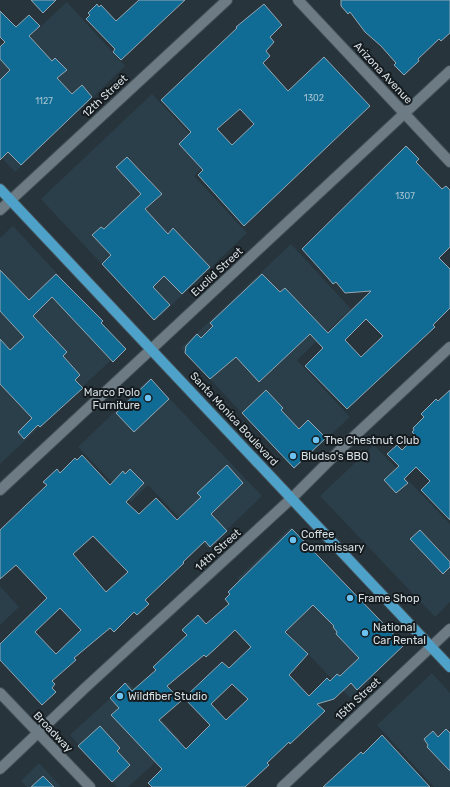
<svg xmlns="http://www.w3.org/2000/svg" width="450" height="787" font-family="Rubik,sans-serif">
  <rect width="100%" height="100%" fill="#27343c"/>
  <g fill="#2b3f4a">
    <path d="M67 2 125 66 15 172 0 156V42L11 54Z"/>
    <path d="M152 94 213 158 194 176 247 233 155 321 41 199Z"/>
    <path d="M13 226 125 347 0 464V238Z"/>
    <path d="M291 244 351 309 297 360 350 417 294 469 181 348Z"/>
    <path d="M150 378 262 496 208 548 148 485 131 502 78 447Z"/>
    <path d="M374 445 450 524V602L435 617 320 496Z"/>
    <path d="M291 527 404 646 350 698 237 579Z"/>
    <path d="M0 586 19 607 0 625Z"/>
    <path d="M432 673 450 693V787H434L377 725Z"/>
    <path d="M128 682 180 740 128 787H117L70 735Z"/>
    <path d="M39 763 61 787H27L21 781Z"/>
  </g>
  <g fill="#106c94" stroke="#96a6b0" fill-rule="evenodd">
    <path d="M31 0H56L43 13Z"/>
    <path d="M139 0H185L121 60 113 52 115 49 86 19 90 15 88 13 97 4 99 7 101 5 116 21Z"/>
    <path d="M341 0H450V33L441 41 439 39 418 59 419 61 404 75 394 65 396 63 381 46 365 32 350 12 348 14 341 6Z"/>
    <path d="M264 4 282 25 270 37 274 42 266 51 270 56 263 63 288 91 324 57 370 106 244 226 198 175 203 170 179 144 191 132 161 100 237 28 236 27ZM240 109 254 124 232 145 217 129Z"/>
    <path d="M0 11 16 27 29 15 40 26 29 36 52 61 55 58 67 70 57 78 72 94 82 85 92 97 21 165 8 152 0 160V80L10 70 0 59V47L5 42 0 37Z"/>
    <path d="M406 146 419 159 416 162 442 189 446 186 450 190V247L439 258 450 269V308L433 325 435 327 347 409 305 366 323 348 310 334 259 382 236 357 210 379 185 353 186 346 197 334 201 338 213 326 210 323 262 274 280 292 285 288 328 333 371 291 345 293 336 282 333 284 328 278 302 249ZM366 319 383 336 361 357 345 340Z"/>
    <path d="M127 157 162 194 145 209 168 234 173 228 210 267 182 294 164 276 153 287 170 305 154 320 102 264 111 255 92 235 101 227 104 229 141 194 116 167Z"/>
    <path d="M0 270 29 300 56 274 103 321 101 323 126 349 113 362 52 297 33 316 67 352 63 356 80 375 75 380 83 388 40 427 38 425 24 439 18 432 32 418 0 384V339L10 350 24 337 0 311Z"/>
    <path d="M151 379 169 399 134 432 116 413Z"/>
    <path d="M266 390 283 408 281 410 299 429 308 420 326 438 294 468 242 413Z"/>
    <path d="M450 390V520L421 490 430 481 416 467 404 479 408 483 396 493 384 480 399 466 387 454 397 445 402 450 416 436 412 432 414 430 413 428 424 417 421 414 436 399 438 401Z"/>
    <path d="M82 455 110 485 123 471 125 474 130 469 144 483 126 502 139 514 156 498 177 520 201 497 197 493 227 465 243 483 211 514 227 531 210 547 205 541 183 562 184 563 145 600 149 604 137 615 134 612 114 632 110 628 74 658 76 660 52 681 55 684 52 688 56 692 42 705 0 660V644L47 598 16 565 0 579V530L47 485 43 482 57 469 60 473 75 458 77 460ZM93 536 128 572 106 592 73 554ZM60 608 81 630 56 654 35 632Z"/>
    <path d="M292 529 404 645 357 690 351 683 334 699 317 704 325 711 290 744 289 742 267 763 269 765 245 787H152L148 783 162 769 111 715 119 708 110 698 125 683 132 691 156 670 153 667 187 635 182 630 198 615 206 624 229 604 225 599 230 594 228 592ZM313 605 334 626 333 627 337 632 336 634 359 658 340 676 337 674 330 681 327 678 309 696 289 675 308 654 285 632ZM235 630 251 647 229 668 222 662 184 698 210 725 186 749 159 720 181 701 167 686 204 655 206 657 215 649ZM232 684 248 699 226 720 211 704Z"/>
    <path d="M420 530 450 562V567L443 574 410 539Z"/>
    <path d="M100 726 120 748 117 751 130 765 112 782 78 746Z"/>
    <path d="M446 729 450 733V771L427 747 428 745 424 739 433 731 438 737Z"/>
    <path d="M382 735 430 787H323L361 752 363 754Z"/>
    <path d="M43 776 54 787H31Z"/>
  </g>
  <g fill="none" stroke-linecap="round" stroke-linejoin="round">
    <g stroke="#434f55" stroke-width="12">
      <g id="minor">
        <path d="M298 0 450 162"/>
        <path d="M0 210 227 0"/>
        <path d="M0 490 450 71"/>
        <path d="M282 787 450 629"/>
      </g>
    </g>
    <g stroke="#434f55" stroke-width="12">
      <g id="tertiary">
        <path d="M0 693 90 787"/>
        <path d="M0 769 85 688 292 498 347 443 450 347"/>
      </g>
    </g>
    <g stroke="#434f55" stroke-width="12">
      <path id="primary" d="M0 189 450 667"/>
    </g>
    <use href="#minor" stroke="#6c7b84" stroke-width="10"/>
    <use href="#tertiary" stroke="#6c7b84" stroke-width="10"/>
    <use href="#primary" stroke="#4ea1c9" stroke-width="10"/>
  </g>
  <g fill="#6cc3f2" stroke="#151b1e" stroke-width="1.5">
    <circle cx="148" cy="398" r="4"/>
    <circle cx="316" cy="440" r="4"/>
    <circle cx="293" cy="456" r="4"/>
    <circle cx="293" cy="540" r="4"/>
    <circle cx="350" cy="598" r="4"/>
    <circle cx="365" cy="633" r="4"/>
    <circle cx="120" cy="696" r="4"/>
  </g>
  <g text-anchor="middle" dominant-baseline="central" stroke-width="4" stroke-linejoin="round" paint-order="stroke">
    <g font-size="9" fill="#a4c2d0">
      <text x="314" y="98">1302</text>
      <text x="44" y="101">1127</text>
      <text x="405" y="196">1307</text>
    </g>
    <g font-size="11" fill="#d6dfe4" stroke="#151b1e">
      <text transform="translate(383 73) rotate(47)">Arizona Avenue</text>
      <text transform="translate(105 96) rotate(-43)">12th Street</text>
      <text transform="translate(217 272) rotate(-43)">Euclid Street</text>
      <text transform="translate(234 419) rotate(47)">Santa Monica Boulevard</text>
      <text transform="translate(218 550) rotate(-42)">14th Street</text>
      <text transform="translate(358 699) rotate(-43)">15th Street</text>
      <text transform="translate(53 732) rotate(46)">Broadway</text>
    </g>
    <g font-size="11" fill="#d6dfe4" stroke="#151b1e" text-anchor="start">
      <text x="140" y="392" text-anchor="end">Marco Polo<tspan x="140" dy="13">Furniture</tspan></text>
      <text x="324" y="440">The Chestnut Club</text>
      <text x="301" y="456">Bludso's BBQ</text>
      <text x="301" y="534">Coffee<tspan x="301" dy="13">Commissary</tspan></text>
      <text x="358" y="598">Frame Shop</text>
      <text x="373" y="627">National<tspan x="373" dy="13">Car Rental</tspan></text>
      <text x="128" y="696">Wildfiber Studio</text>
    </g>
  </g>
</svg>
